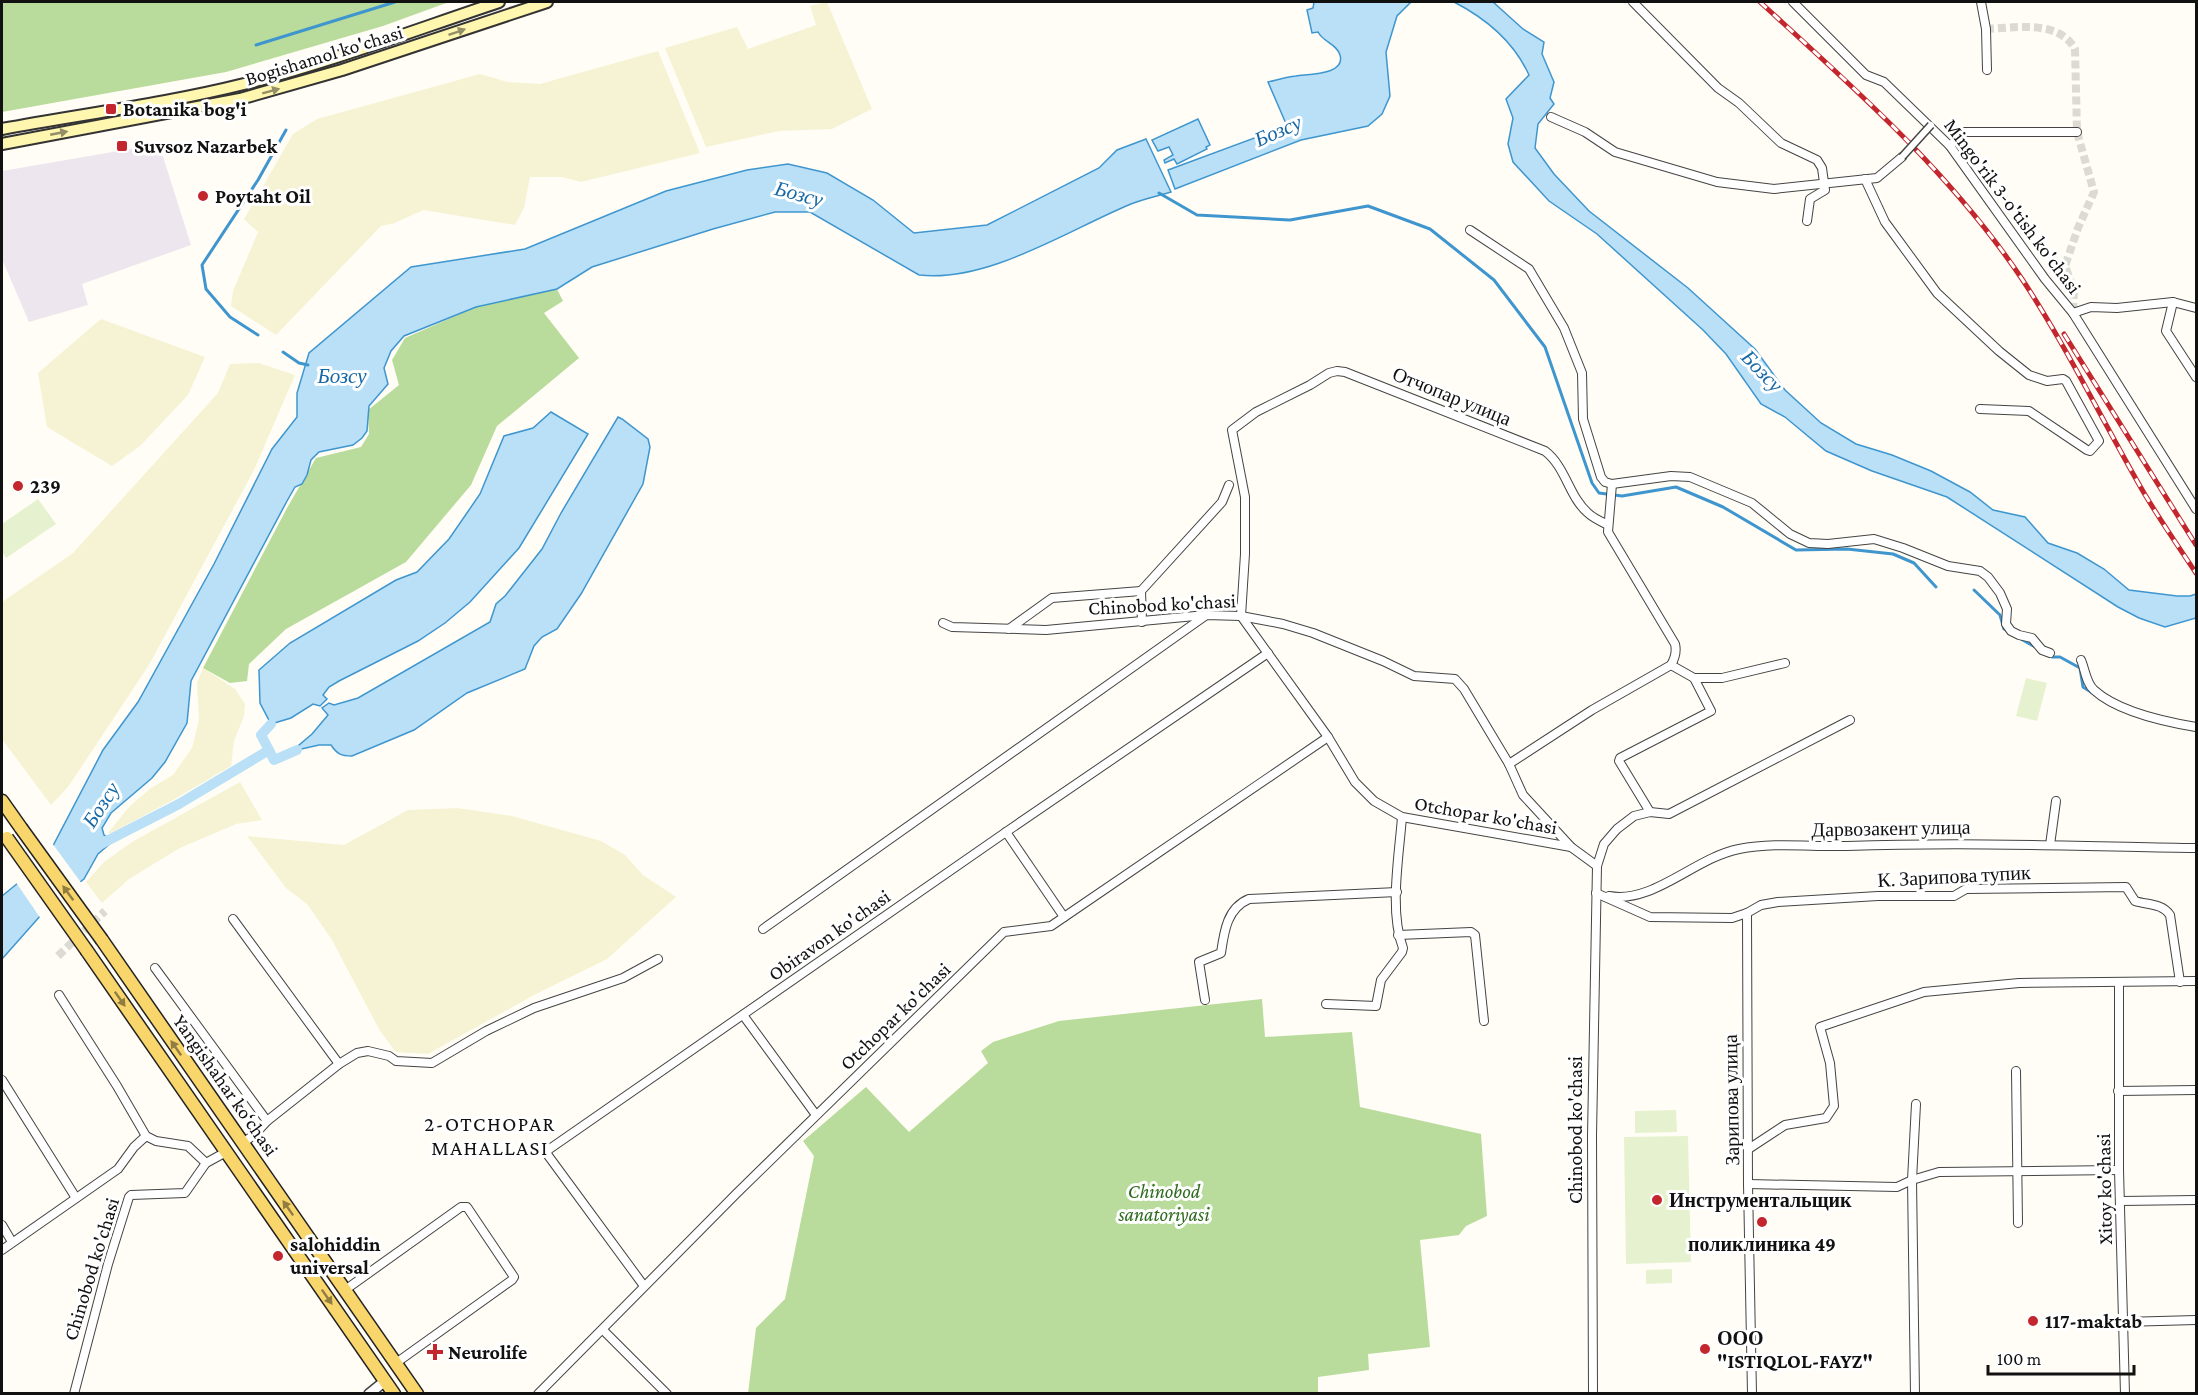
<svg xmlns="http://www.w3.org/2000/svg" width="2198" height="1395" font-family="'Crimson Pro',serif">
  <rect width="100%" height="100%" fill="#fffdf5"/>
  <path fill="#eee6ef" d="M159 144 191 245 82 284 88 305 29 322 2 259V171Z"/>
  <g fill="#f6f3d4">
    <path d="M827 2 872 109 832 129 779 131 706 147 665 48 737 27 748 49 816 25 810 6Z"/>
    <path d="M658 51 700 153 581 182 562 177H530L524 208 515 225 423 210 395 223 381 226 276 335 231 306 233 291 258 232 244 219 293 134 317 119 480 74 508 82 540 84Z"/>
    <path d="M101 319 205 357 188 395 140 446 112 466 47 427 38 373Z"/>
    <path d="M259 363 295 375 254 470 149 665 68 787 51 805 2 739V602L73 553 218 393 230 364Z"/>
    <path d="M203 668 235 689 245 704 244 716 234 741 231 766 173 800 111 833H108L129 807 151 788 173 775 192 748 199 720 197 683Z"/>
    <path d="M240 782 262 820 236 824 180 848 129 879 102 903 86 882 104 862 132 842Z"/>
    <path d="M457 808 512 816 601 841 625 855 643 875 676 897 607 959 534 995 428 1054 396 1052 380 1031 332 940 307 904 286 888 247 836 344 845 408 810Z"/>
  </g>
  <g fill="#b9dc9c">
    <path d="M2 2H449L383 26 226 72 2 112Z"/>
    <path d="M557 289 563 301 544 313 579 358 497 426 471 485 406 562 286 629 249 664 247 681 230 683 203 668 287 508 316 458 361 447 369 434 368 410 399 385 392 360 405 338 476 307Z"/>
    <path d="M1262 999 1265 1037 1352 1032 1360 1107 1481 1134 1487 1216 1466 1226 1459 1235 1420 1240 1430 1347 1368 1354 1369 1370 1318 1377V1393L748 1394 756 1328 785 1299 814 1156 803 1141 866 1087 909 1132 988 1063 981 1051 993 1042 1059 1021Z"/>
  </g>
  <g fill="#e6f2cf">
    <path d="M38 499 56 524 6 558 2 551V524Z"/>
    <path d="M2026 678 2047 683 2037 721 2016 716Z"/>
    <path d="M1676 1110 1677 1132 1635 1133V1111Z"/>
    <path d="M1688 1136 1691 1262 1626 1264 1624 1137Z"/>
    <path d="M1672 1269V1283L1646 1284V1270Z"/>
  </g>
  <g fill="#b9e0f7" stroke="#3f96cf" stroke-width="1.5">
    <path d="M1314 2H1411L1397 16 1386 52 1390 96 1382 114 1368 126 1301 140 1175 189 1168 170 1287 126 1268 82C1277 80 1286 77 1296 76 1308 74 1346 75 1340 55 1337 44 1323 42 1318 32L1312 33 1307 10 1313 8Z"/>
    <path d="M1454 2H1493L1523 29 1544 42 1542 54 1554 82 1550 98 1554 104 1538 124 1535 148 1554 174 1589 211 1688 288 1755 349 1785 390 1821 423 1856 444 1892 455 1931 471 1970 492 1993 510 2025 517 2048 543 2077 553 2104 569 2129 590 2177 596H2190L2196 594V618L2165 627 2139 618 2118 607 1947 497 1872 471 1826 451 1785 417 1761 404 1726 354 1703 330 1597 234 1549 201 1513 162 1508 144 1513 118 1506 99 1529 75C1514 42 1485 18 1454 2Z"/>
    <path d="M1198 119 1210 145 1206 147 1207 149 1177 164 1174 159 1165 163 1164 160 1173 155 1169 147 1158 151 1152 140Z"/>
    <path d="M1146 139 1171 192C1158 196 1144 199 1131 204 1068 230 988 283 919 275L810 212H775L713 229 592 267 557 289 476 307 404 336 391 351 384 368 388 384 369 406 367 431 362 438 353 445 319 452 311 460 307 475 302 484 295 487 287 501 191 681 187 723 165 762 152 778 111 813 102 828 104 835 113 841 98 854 84 879 49 906 2 959V896L45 861 103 750 138 702 214 564 272 449 297 417V393L309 353 411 267 525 249 666 191 747 170 788 164 827 173 873 200 914 233 987 225 1099 168 1117 150Z"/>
    <path d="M551 412 588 434 519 548 470 602 445 623 418 641 339 681 329 687 323 695 327 699 320 706 313 704 291 718 271 724 260 703 259 670 290 643 396 580 417 572 449 539 480 494 504 436 533 428Z"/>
    <path d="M618 417 622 419 648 439 650 447 643 484 581 594 557 629 542 637 534 646 525 669 467 693 414 730 352 756C341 756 337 754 331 745H319L297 750 298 746 312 734 328 715 322 708 329 703 334 705 358 698 490 622 496 604 505 596 542 549 561 513Z"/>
  </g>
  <path fill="#fffdf5" d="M52 843 82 884 51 908 41 919 15 881 43 859Z"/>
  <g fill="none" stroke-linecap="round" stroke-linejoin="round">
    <g stroke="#3f96cf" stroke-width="3">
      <path d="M256 45 395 2"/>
      <path d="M1159 193 1197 215 1290 220 1368 206 1430 229 1494 280 1545 347 1592 483 1599 493 1622 496 1676 487 1723 507 1796 550 1847 549 1893 554 1914 563 1936 587"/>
      <path d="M258 335 230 317 206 289 202 265 258 180 286 130"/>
      <path d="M283 352 299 363 308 365"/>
      <path d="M1974 590 2000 615 2004 629 2008 631"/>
      <path d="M2019 638 2037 648"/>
      <path d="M2048 654 2052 657H2060L2080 668 2083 687 2094 694"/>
    </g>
    <g stroke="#b9e0f7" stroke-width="10">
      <path d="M269 750 261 735 271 724"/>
      <path d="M99 845 179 804 269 750 274 760 297 750"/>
    </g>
    <g stroke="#dbdad3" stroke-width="8" stroke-dasharray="8 4" stroke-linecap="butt">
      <path d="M1986 29C2015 28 2058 19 2075 49L2077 132 2094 192 2078 228 2065 266 2074 290 2073 313"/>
      <path d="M58 956 105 911"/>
    </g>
    <g stroke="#444" stroke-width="10">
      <g id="minor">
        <path d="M1633 2 1718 88 1739 103 1781 143 1817 160 1822 168 1825 190 1810 199 1807 221"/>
        <path d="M1793 2 1866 75 1884 82 1950 146 2045 279 2073 313"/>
        <path d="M1981 2 1986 29 1987 70"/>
        <path d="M1551 117 1585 132 1615 152 1717 182 1774 189 1877 178 1902 157"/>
        <path d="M1950 146 1964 132H2077"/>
        <path d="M1865 179 1885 222 1937 293 1999 351 2029 375 2047 381 2063 379 2066 381 2099 441 2090 451 2087 450 2029 411 1980 409"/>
        <path d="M1470 230 1529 269 1564 328 1582 373 1583 419 1601 477 1605 482 1612 484 1671 476 1690 477 1752 503 1790 534 1809 543 1828 544 1874 539 1903 548 1948 566 1980 571 1988 577 2000 593 2007 609 2006 624 2011 631 2019 635 2032 638 2042 650 2050 653"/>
        <path d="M2173 302 2166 331 2196 377"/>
        <path d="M2196 308 2173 302 2117 308 2091 307 2073 313 2196 509"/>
        <path d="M1142 622 1141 591 1222 502 1229 485"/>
        <path d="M943 623 952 627 1046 630 1206 615 1241 616 1283 624 1313 633 1383 661 1414 676 1455 679 1464 689 1509 764 1523 795 1571 847"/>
        <path d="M1009 629 1052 598 1141 591"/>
        <path d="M2081 660C2085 669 2086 683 2094 690 2118 712 2166 722 2196 727"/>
        <path d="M1694 678H1722L1785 663"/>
        <path d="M1509 764 1592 710 1671 665C1675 658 1677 652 1675 644L1608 532 1612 484"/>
        <path d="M1650 812 1619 761 1620 758 1711 711 1694 678 1671 665"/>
        <path d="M1006 832 1064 917"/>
        <path d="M2050 845 2056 801"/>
        <path d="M1597 866 1571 847 1402 817 1374 801 1355 782 1328 737 1241 616 1245 554V497L1232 430 1256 412 1310 385 1329 373 1337 371 1345 372 1545 451C1566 467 1569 497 1588 513 1593 518 1602 522 1608 525"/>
        <path d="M1596 893 1650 917 1732 918 1747 913 1761 905 1778 902 1878 896H1954L1966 889 2126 887 2135 901C2147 905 2162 903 2170 915L2180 982"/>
        <path d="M1609 896C1654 904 1694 858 1739 849 1775 842 1811 847 1847 846 1964 842 2080 846 2196 848"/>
        <path d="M1747 913 1748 1184 1752 1394"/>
        <path d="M233 919 339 1064"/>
        <path d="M763 929 1205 616"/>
        <path d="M1398 935 1471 932 1475 935 1484 1021"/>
        <path d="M155 968 267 1121"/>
        <path d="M2119 984V1170L2125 1394"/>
        <path d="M59 995 117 1086 146 1136"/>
        <path d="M1205 1000 1199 962 1221 953C1224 932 1227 908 1249 899L1397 892"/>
        <path d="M1326 1004 1376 1006 1381 980 1402 952 1403 948C1389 911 1399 857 1402 817"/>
        <path d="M743 1015 816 1115"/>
        <path d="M2016 1071 2018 1223"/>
        <path d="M2 1080 76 1198"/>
        <path d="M2118 1091 2196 1090"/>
        <path d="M243 1143 255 1134 267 1121 339 1064 357 1053 368 1051 389 1056 396 1061 432 1063 486 1031 534 1008 623 978 658 959"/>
        <path d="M1750 1148 1785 1125 1826 1118 1834 1106 1830 1063 1820 1027 1924 992 2019 983 2196 981"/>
        <path d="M1748 1184 1897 1187 1912 1180 1939 1172 2119 1170"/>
        <path d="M2121 1201 2196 1200"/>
        <path d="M2 1225 12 1242"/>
        <path d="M2 1250 118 1169 134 1147 146 1136 156 1141 188 1146 206 1163"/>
        <path d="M644 1286 547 1154 548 1150 1006 832 1268 653"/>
        <path d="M345 1290 461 1207H467L514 1277 512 1280 396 1363"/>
        <path d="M2123 1322 2196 1320"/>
        <path d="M603 1330 667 1394"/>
        <path d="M74 1394 108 1264 129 1197 131 1195 185 1193 206 1163 226 1152"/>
        <path d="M538 1394 737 1193 1004 932 1051 926 1328 737"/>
        <path d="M1593 1394 1592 1136 1597 866 1604 844 1617 829 1634 816 1650 812 1669 814 1850 720"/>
        <path d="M1915 1394 1912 1180 1916 1104"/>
      </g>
    </g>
    <g stroke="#444" stroke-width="12">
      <path id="tertiary" d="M369 1394 385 1381"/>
    </g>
    <g stroke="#333" stroke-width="14">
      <g id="secondary">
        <path d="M2 129C82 114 164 104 244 84 330 62 415 30 499 2"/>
        <path d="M2 144 240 99 342 70 547 2"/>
      </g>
    </g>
    <g stroke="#222" stroke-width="15">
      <g id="primary">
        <path d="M2 801 21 828"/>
        <path d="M102 940 417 1394"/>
        <path d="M87 951 394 1394"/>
      </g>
    </g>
    <use href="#minor" stroke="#fff" stroke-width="8"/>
    <use href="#tertiary" stroke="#fff" stroke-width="9"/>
    <use href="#secondary" stroke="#fff6b0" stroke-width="10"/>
    <use href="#primary" stroke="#f9d66b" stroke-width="12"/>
    <g stroke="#c4262e" stroke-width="5">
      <g id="rail">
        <path d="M1760 2C1854 88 1950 172 2022 279 2067 347 2103 422 2144 493 2160 520 2178 546 2196 573"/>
        <path d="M2064 334 2196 545"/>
      </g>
    </g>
    <use href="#rail" stroke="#fff" stroke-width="3" stroke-dasharray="9" stroke-linecap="butt"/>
    <g stroke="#444" stroke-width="9" stroke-linecap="butt">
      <path id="pedestrian-bridge" d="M1902 157 1931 125"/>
    </g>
    <g stroke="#222" stroke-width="15" stroke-linecap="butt">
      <g id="primary-bridge">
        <path d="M21 828 102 940"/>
        <path d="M7 838 87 951"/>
      </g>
    </g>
    <use href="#pedestrian-bridge" stroke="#fff" stroke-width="6"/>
    <use href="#primary-bridge" stroke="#f9d66b" stroke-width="12"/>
  </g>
  <defs><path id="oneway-solid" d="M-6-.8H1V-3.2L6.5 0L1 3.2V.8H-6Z" transform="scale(1.5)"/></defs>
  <g fill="#948f68">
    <use href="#oneway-solid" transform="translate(457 32) rotate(-19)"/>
    <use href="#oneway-solid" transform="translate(271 91) rotate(-15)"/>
    <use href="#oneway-solid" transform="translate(59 133) rotate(-11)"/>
  </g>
  <g fill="#917d42">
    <use href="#oneway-solid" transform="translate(68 893) rotate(-126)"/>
    <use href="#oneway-solid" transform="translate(120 999) rotate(55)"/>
    <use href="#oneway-solid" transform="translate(176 1048) rotate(-125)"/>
    <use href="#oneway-solid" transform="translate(288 1208) rotate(-125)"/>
    <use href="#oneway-solid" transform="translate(327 1297) rotate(55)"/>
  </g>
  <g fill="#c4262e" stroke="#fff" stroke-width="2">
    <rect x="105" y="103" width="12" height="12" rx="3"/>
    <rect x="116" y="140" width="12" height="12" rx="3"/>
    <circle cx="203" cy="196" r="6"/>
    <circle cx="18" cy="486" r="6"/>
    <circle cx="1657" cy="1200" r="6"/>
    <circle cx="1762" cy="1222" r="6"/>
    <circle cx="278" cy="1256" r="6"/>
    <circle cx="2033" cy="1321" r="6"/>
    <circle cx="1705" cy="1349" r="6"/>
    <path d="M432 1343h6v6h6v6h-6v6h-6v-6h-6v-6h6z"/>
  </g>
  <g text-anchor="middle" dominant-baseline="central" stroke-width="6" stroke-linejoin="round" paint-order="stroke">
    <g font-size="20" fill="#111" stroke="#fff">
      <text transform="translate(324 55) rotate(-17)">Bogishamol ko'chasi</text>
      <text transform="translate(2013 206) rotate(53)">Mingo'rik 3-o'tish ko'chasi</text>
      <text transform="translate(1452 396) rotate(22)">Отчопар улица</text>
      <text transform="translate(1162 604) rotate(-3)">Chinobod ko'chasi</text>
      <text transform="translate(1486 815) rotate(10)">Otchopar ko'chasi</text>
      <text transform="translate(1891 828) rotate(-1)">Дарвозакент улица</text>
      <text transform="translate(1954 876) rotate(-3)">К. Зарипова тупик</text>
      <text transform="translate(829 935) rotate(-35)">Obiravon ko'chasi</text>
      <text transform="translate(895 1016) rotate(-44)">Otchopar ko'chasi</text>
      <text transform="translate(226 1085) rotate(55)">Yangishahar ko‘chasi</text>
      <text transform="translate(1731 1100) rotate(-91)">Зарипова улица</text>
      <text transform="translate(1575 1130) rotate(-90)">Chinobod ko'chasi</text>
      <text transform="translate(2104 1189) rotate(-91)">Xitoy ko'chasi</text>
      <text transform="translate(91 1269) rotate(-73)">Chinobod ko'chasi</text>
    </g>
    <g font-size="20" font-weight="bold" fill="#111" stroke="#fff" text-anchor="start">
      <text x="123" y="109">Botanika bog'i</text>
      <text x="134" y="146">Suvsoz Nazarbek</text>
      <text x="215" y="196">Poytaht Oil</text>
      <text x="30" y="486">239</text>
      <text x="1669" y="1200">Инструментальщик</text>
      <text x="290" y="1244">salohiddin<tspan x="290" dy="23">universal</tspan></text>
      <text x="1762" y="1244" text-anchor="middle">поликлиника 49</text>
      <text x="2045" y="1321">117-maktab</text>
      <text x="1717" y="1338">ООО<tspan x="1717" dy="23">"ISTIQLOL-FAYZ"</tspan></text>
      <text x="448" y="1352">Neurolife</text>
    </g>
    <g font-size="20" font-style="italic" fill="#2f6b1f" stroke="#fff">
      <text x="1164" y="1191">Chinobod<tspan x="1164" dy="23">sanatoriyasi</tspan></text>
    </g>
    <g font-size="21" font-style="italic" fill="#1768a6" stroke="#fff">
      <text transform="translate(1278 131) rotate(-24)">Бозсу</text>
      <text transform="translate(799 194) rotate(15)">Бозсу</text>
      <text transform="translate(1762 371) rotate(46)">Бозсу</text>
      <text x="342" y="376">Бозсу</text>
      <text transform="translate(101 805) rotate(-57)">Бозсу</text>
    </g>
    <g font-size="21" letter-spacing="1.5" fill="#111" stroke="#fff">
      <text x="490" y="1124">2-OTCHOPAR<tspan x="490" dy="24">MAHALLASI</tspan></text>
    </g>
  </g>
  <rect width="2198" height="1395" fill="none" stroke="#111111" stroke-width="6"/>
  <path d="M1988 1365v9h146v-9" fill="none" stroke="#111111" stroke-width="3"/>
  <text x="1997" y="1365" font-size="18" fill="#111111" stroke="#ffffff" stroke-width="4.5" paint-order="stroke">100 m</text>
</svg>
